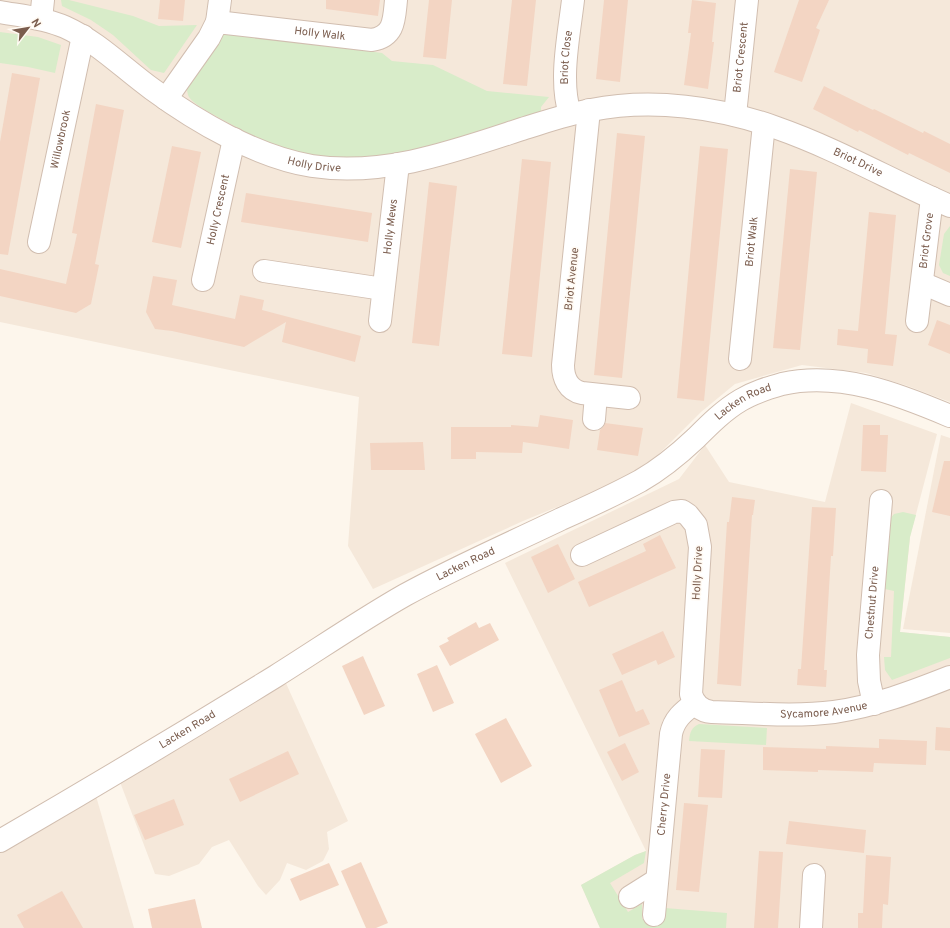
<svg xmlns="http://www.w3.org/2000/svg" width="950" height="928" font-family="Overpass,sans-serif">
  <rect width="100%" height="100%" fill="#fdf6ec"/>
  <g fill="#f5e8da">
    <path d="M0 0H950V402L908 386 866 373 802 365 735 384 701 412 640 473 523 521 373 589 348 546 359 397 0 322Z"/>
    <path d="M851 403 937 434 910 537 900 632 950 637V928H600L581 885 635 855 646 851 505 563 679 479 705 445 729 482 825 502Z"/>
    <path d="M941 435 950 438V633L903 629Z"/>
    <path d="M285 681 348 821 327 832 329 849 323 861 306 870 287 863 280 880 266 895 258 886 229 840 212 847 199 864 169 876 155 874 120 782Z"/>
    <path d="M96 796 134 928H0V851Z"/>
  </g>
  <g fill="#d8ecc9">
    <path d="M61 0H69L133 16 159 26 197 25 164 73 151 70 113 35 91 20 62 6Z"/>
    <path d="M0 32 38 37 61 45 55 73 28 67 0 63Z"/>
    <path d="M227 33H235L382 53 392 61 433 65 487 91 549 97 541 107V113C468 136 376 171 299 153 274 147 250 135 227 122 218 117 191 104 188 95 187 92 187 88 187 86L220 37Z"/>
    <path d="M950 226V276L943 273 939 265 944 234Z"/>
    <path d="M903 512 916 515 910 537 900 632 950 637V658L892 680 885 670 884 657H891L894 591 880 588 889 520 894 514Z"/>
    <path d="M699 724 767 728 766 745 689 741C690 732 691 728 699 724Z"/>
    <path d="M646 851 644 863 610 883 628 912 642 904V919L663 921 665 908 727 913 726 928H600L581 885 635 855Z"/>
  </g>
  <g fill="#f3d5c3">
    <path d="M160 0H185L183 21 158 19Z"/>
    <path d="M326 0H380L378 16 326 9Z"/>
    <path d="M429 0H452L446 59 423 57Z"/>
    <path d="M512 0H536L527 86 503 84Z"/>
    <path d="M604 0H628L620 82 596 79Z"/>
    <path d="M692 0 716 3 712 42H714L708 89 684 85 691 33H688Z"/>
    <path d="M799 0H829L816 28 820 30 802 82 774 72Z"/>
    <path d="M12 73 40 78 8 255 0 254V142Z"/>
    <path d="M824 86 873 110 874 109 923 133 924 131 950 144V173L909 153 908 155 859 130 858 132 813 109Z"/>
    <path d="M96 104 124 110 95 264 99 265 91 304 76 313 0 296V269L66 284 77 234 72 233Z"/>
    <path d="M617 133 645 136 622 378 594 375Z"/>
    <path d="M172 146 201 152 181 248 152 242Z"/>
    <path d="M700 146 728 149 704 401 677 398Z"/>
    <path d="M522 159 551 162 532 357 502 354Z"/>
    <path d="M790 169 817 172 800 350 773 348Z"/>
    <path d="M429 182 457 186 439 346 412 343Z"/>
    <path d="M246 193 372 213 368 242 241 222Z"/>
    <path d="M869 212 896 215 885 334 897 335 893 366 867 363 868 349 837 345 838 329 858 331Z"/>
    <path d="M153 276 177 280 172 305 235 319 240 295 264 300 262 310 361 336 355 362 282 342 286 322 244 347 172 331 155 329 146 312Z"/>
    <path d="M937 320 950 325V354L928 345Z"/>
    <path d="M540 415 573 420 569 449 523 442 522 453 476 452V459H451V427H511V425L538 427Z"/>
    <path d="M605 423 643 428 638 456 597 450 600 430 604 426Z"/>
    <path d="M863 425H880V435H888L886 472 861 471Z"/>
    <path d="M423 442 425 470H371L370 443Z"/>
    <path d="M944 461H950V516L932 512Z"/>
    <path d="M732 497 755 500 753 515H752L741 686 717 684 727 522H729Z"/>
    <path d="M812 507 836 508 833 556H831L824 670H827L826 687 797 685 798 669H801Z"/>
    <path d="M660 535 676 568 589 607 578 582 646 551 643 544Z"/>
    <path d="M558 544 575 579 548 593 531 557Z"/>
    <path d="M476 622 479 628 490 623 499 640 450 666 439 646 449 641 447 638Z"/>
    <path d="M663 631 675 657 658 665 656 660 622 675 612 654Z"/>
    <path d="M363 656 385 706 364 715 342 666Z"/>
    <path d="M437 665 454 703 433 712 417 674Z"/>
    <path d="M622 680 636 712 643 709 650 724 619 737 599 690Z"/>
    <path d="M506 718 532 766 501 783 475 734Z"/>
    <path d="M936 727 950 728V751L935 750Z"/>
    <path d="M879 739 927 741 926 765 874 763 873 772 818 770V772L763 770V747L826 749V746L879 748Z"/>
    <path d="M625 743 639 772 622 781 607 752Z"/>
    <path d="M701 749 725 750 722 798 698 797Z"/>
    <path d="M288 751 299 774 240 802 229 779Z"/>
    <path d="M174 799 184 825 145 840 134 815Z"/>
    <path d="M684 803 708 805 699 892 676 890Z"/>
    <path d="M789 821 866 830 864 853 786 844Z"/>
    <path d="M759 851 783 852 778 928H754Z"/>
    <path d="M866 855 891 857 888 905 883 904 882 928H858V913H863Z"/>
    <path d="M361 862 388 923 376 928H366L341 871Z"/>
    <path d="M329 863 339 885 300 901 290 879Z"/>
    <path d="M62 891 83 928H24L17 915Z"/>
    <path d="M195 899 202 928H152L148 909Z"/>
  </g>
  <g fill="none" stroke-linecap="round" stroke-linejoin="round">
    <g stroke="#d1beb0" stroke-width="24">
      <g id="minor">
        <path id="s1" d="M0 12C22 16 44 18 65 27 98 42 123 68 152 89 197 122 257 157 312 166 384 177 455 151 522 129 545 122 567 114 591 110 652 98 719 107 777 128 837 149 892 181 950 206"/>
        <path d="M41 19 43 0"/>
        <path d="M217 22 220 0"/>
        <path id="s2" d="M166 99 209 38 217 22 372 40C395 36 394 19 396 0"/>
        <path d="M589 110 563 365C563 378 568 390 582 393L629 398"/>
        <path id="s3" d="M570 114C559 81 569 35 573 0"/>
        <path id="s4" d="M735 115 747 0"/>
        <path id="s5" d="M39 242 83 36"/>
        <path d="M264 271 383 289"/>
        <path id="s6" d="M203 280 234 139"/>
        <path d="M922 283 950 295"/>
        <path id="s7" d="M380 321 398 164"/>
        <path id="s8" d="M917 321 932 198"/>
        <path id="s9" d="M740 359 764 124"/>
        <path d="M594 419 596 395"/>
        <path id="s10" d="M582 555 674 512 682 511 688 515 696 525 700 547 691 694C694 705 701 711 712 712 753 713 794 717 834 712 875 706 912 692 950 677"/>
        <path id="s11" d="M874 704 869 681 868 655 881 501"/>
        <path id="s12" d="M0 841C93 787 185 732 276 676 319 649 361 620 405 595 456 567 509 544 561 519 588 507 614 495 640 481 661 469 678 455 696 438 710 424 724 410 741 400 754 392 768 388 782 384 840 371 898 394 950 416"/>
        <path d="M630 897 657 880"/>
        <path id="s13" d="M654 915 671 734C674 719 683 712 695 703"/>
        <path d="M811 928 814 875"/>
      </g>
    </g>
    <use href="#minor" stroke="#fff" stroke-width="22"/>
  </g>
  <g text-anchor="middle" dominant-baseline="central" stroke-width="3" stroke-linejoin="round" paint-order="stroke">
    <g font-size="11" fill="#7a5c4d" stroke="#fffaf3">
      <text stroke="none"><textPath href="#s2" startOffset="196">Holly Walk</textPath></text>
      <text stroke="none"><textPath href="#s3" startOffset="57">Briot Close</textPath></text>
      <text stroke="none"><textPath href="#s4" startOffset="58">Briot Crescent</textPath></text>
      <text stroke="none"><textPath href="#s5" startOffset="105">Willowbrook</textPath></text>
      <text stroke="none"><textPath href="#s1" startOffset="917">Briot Drive</textPath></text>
      <text stroke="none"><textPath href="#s1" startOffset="355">Holly Drive</textPath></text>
      <text stroke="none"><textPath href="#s6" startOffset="72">Holly Crescent</textPath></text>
      <text stroke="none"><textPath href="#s7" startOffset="95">Holly Mews</textPath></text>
      <text stroke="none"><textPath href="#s8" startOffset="81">Briot Grove</textPath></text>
      <text stroke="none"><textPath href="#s9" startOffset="118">Briot Walk</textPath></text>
      <text transform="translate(572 279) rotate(-84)">Briot Avenue</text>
      <text stroke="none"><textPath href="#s12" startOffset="866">Lacken Road</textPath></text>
      <text stroke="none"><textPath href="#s12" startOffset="542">Lacken Road</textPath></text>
      <text transform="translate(698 573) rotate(-87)">Holly Drive</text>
      <text stroke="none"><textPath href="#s11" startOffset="102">Chestnut Drive</textPath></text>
      <text stroke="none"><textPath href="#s10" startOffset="441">Sycamore Avenue</textPath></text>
      <text stroke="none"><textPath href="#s12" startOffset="218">Lacken Road</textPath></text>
      <text stroke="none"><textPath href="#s13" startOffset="111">Cherry Drive</textPath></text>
    </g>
  </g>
  <g transform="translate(28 28) rotate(59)" stroke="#fffaf3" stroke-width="3" paint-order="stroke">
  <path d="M0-3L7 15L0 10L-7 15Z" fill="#7a5c4d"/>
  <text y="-6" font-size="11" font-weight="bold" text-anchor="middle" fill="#7a5c4d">N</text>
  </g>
</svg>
